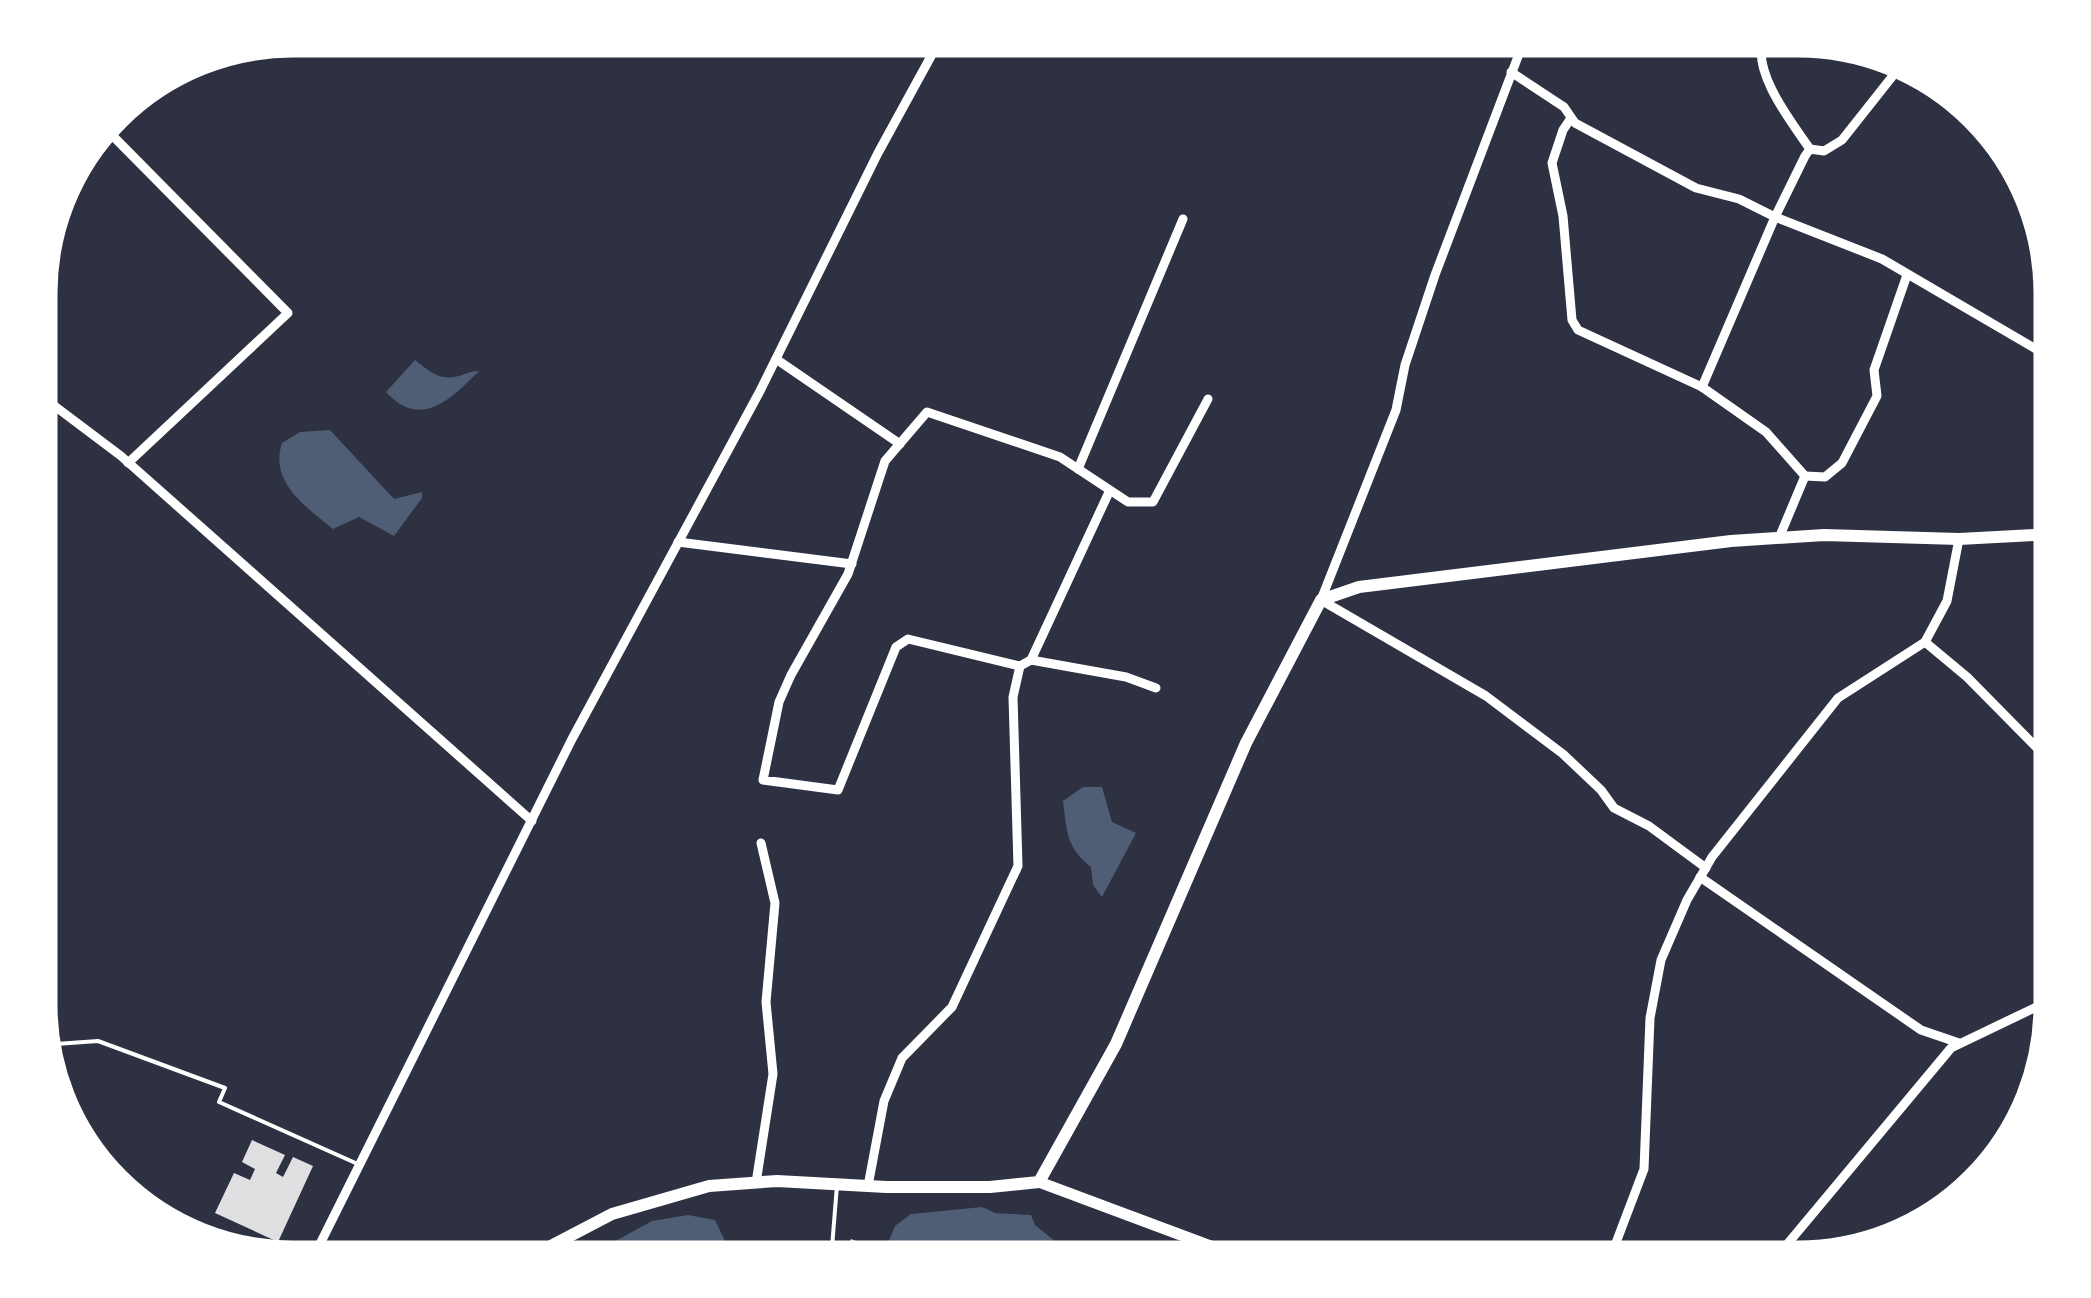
<svg xmlns="http://www.w3.org/2000/svg" width="2091" height="1298" font-family="'Open Sans',sans-serif">
  <rect width="100%" height="100%" fill="#2d3142"/>
  <g fill="#4f5d75">
    <path d="M415 360C426 369 439 380 453 377 463 376 468 371 479 371 451 399 421 430 386 392Z"/>
    <path d="M330 430 394 499 422 492V498L394 536 359 517 333 529C306 507 269 482 282 443L300 432Z"/>
    <path d="M1083 787H1102L1112 822 1136 833 1102 897 1093 885 1091 867C1066 847 1067 832 1063 801Z"/>
    <path d="M982 1207 995 1213 1031 1215 1035 1225 1056 1242 1054 1257 1063 1260H881L895 1226 911 1214Z"/>
    <path d="M688 1215 715 1220 734 1260H581L652 1221Z"/>
  </g>
  <g fill="#e0e0e3">
    <path d="M252 1140 285 1155 276 1173 283 1177 293 1157 313 1166 278 1242 215 1213 234 1173 250 1180 255 1169 242 1162Z"/>
    <path d="M851 1239 881 1251 878 1260H843Z"/>
  </g>
  <g fill="none" stroke-linecap="round" stroke-linejoin="round">
    <g stroke="#fff" stroke-width="4">
      <path d="M42 1045 98 1041 225 1088 219 1102 360 1165"/>
      <path d="M831 1260 837 1185"/>
    </g>
    <g stroke="#fff" stroke-width="9">
      <path d="M1525 38 1435 275 1405 365 1396 410 1321 600 1486 696 1563 754 1601 790 1614 808 1649 826 1706 868"/>
      <path d="M1764 38C1750 70 1792 123 1810 149"/>
      <path d="M1511 72 1564 107 1575 123 1696 188 1739 199 1775 217 1882 259 2053 359"/>
      <path d="M1571 118 1563 130 1552 163 1563 216 1572 320 1578 330 1702 387 1766 432 1805 476 1779 538"/>
      <path d="M104 127 288 313 128 463"/>
      <path d="M776 359 900 444"/>
      <path d="M1702 387 1775 217 1805 156 1810 149 1824 151 1842 140 1899 68"/>
      <path d="M40 395 121 456 532 821"/>
      <path d="M1078 469 1183 219"/>
      <path d="M1805 476 1825 477 1842 463 1877 396 1874 370 1907 275"/>
      <path d="M1110 490 1031 660 1020 666 908 639 896 647 838 790 763 780 779 702 791 675 848 574 885 461 927 412 1060 457 1128 502H1153L1208 399"/>
      <path d="M678 542 852 564"/>
      <path d="M1925 642 1967 677 2053 764"/>
      <path d="M1031 660 1126 677 1156 688"/>
      <path d="M2038 745 2053 742"/>
      <path d="M1700 877 1921 1030 1959 1043"/>
      <path d="M756 1183 773 1074 766 1002 775 903 761 843"/>
      <path d="M868 1186 884 1101 902 1058 952 1007 1018 866 1013 697 1020 666"/>
      <path d="M312 1260 572 739 760 391 878 153 941 38"/>
      <path d="M1613 1260 1614 1248 1644 1169 1650 1018 1661 960 1687 900 1712 857 1838 698 1925 642 1947 601 1959 539"/>
      <path d="M1774 1260 1951 1048 2053 999"/>
    </g>
    <path stroke="#fff" stroke-width="11" d="M1039 1182 1248 1260"/>
    <path stroke="#fff" stroke-width="12" d="M524 1260 612 1214 709 1186 777 1181 886 1187H990L1039 1182 1116 1044 1246 743 1321 600 1359 587 1731 541 1824 535 1959 539 2053 534"/>
  </g>
  <path d="M0 0H2091V1298H0ZM293 55H1798A238 238 0 0 1 2036 293V1005A238 238 0 0 1 1798 1243H293A238 238 0 0 1 55 1005V293A238 238 0 0 1 293 55Z" fill="#fff" fill-rule="evenodd"/>
  <path fill="none" stroke="#fff" stroke-width="5" d="M293 55H1798A238 238 0 0 1 2036 293V1005A238 238 0 0 1 1798 1243H293A238 238 0 0 1 55 1005V293A238 238 0 0 1 293 55Z"/>
</svg>
